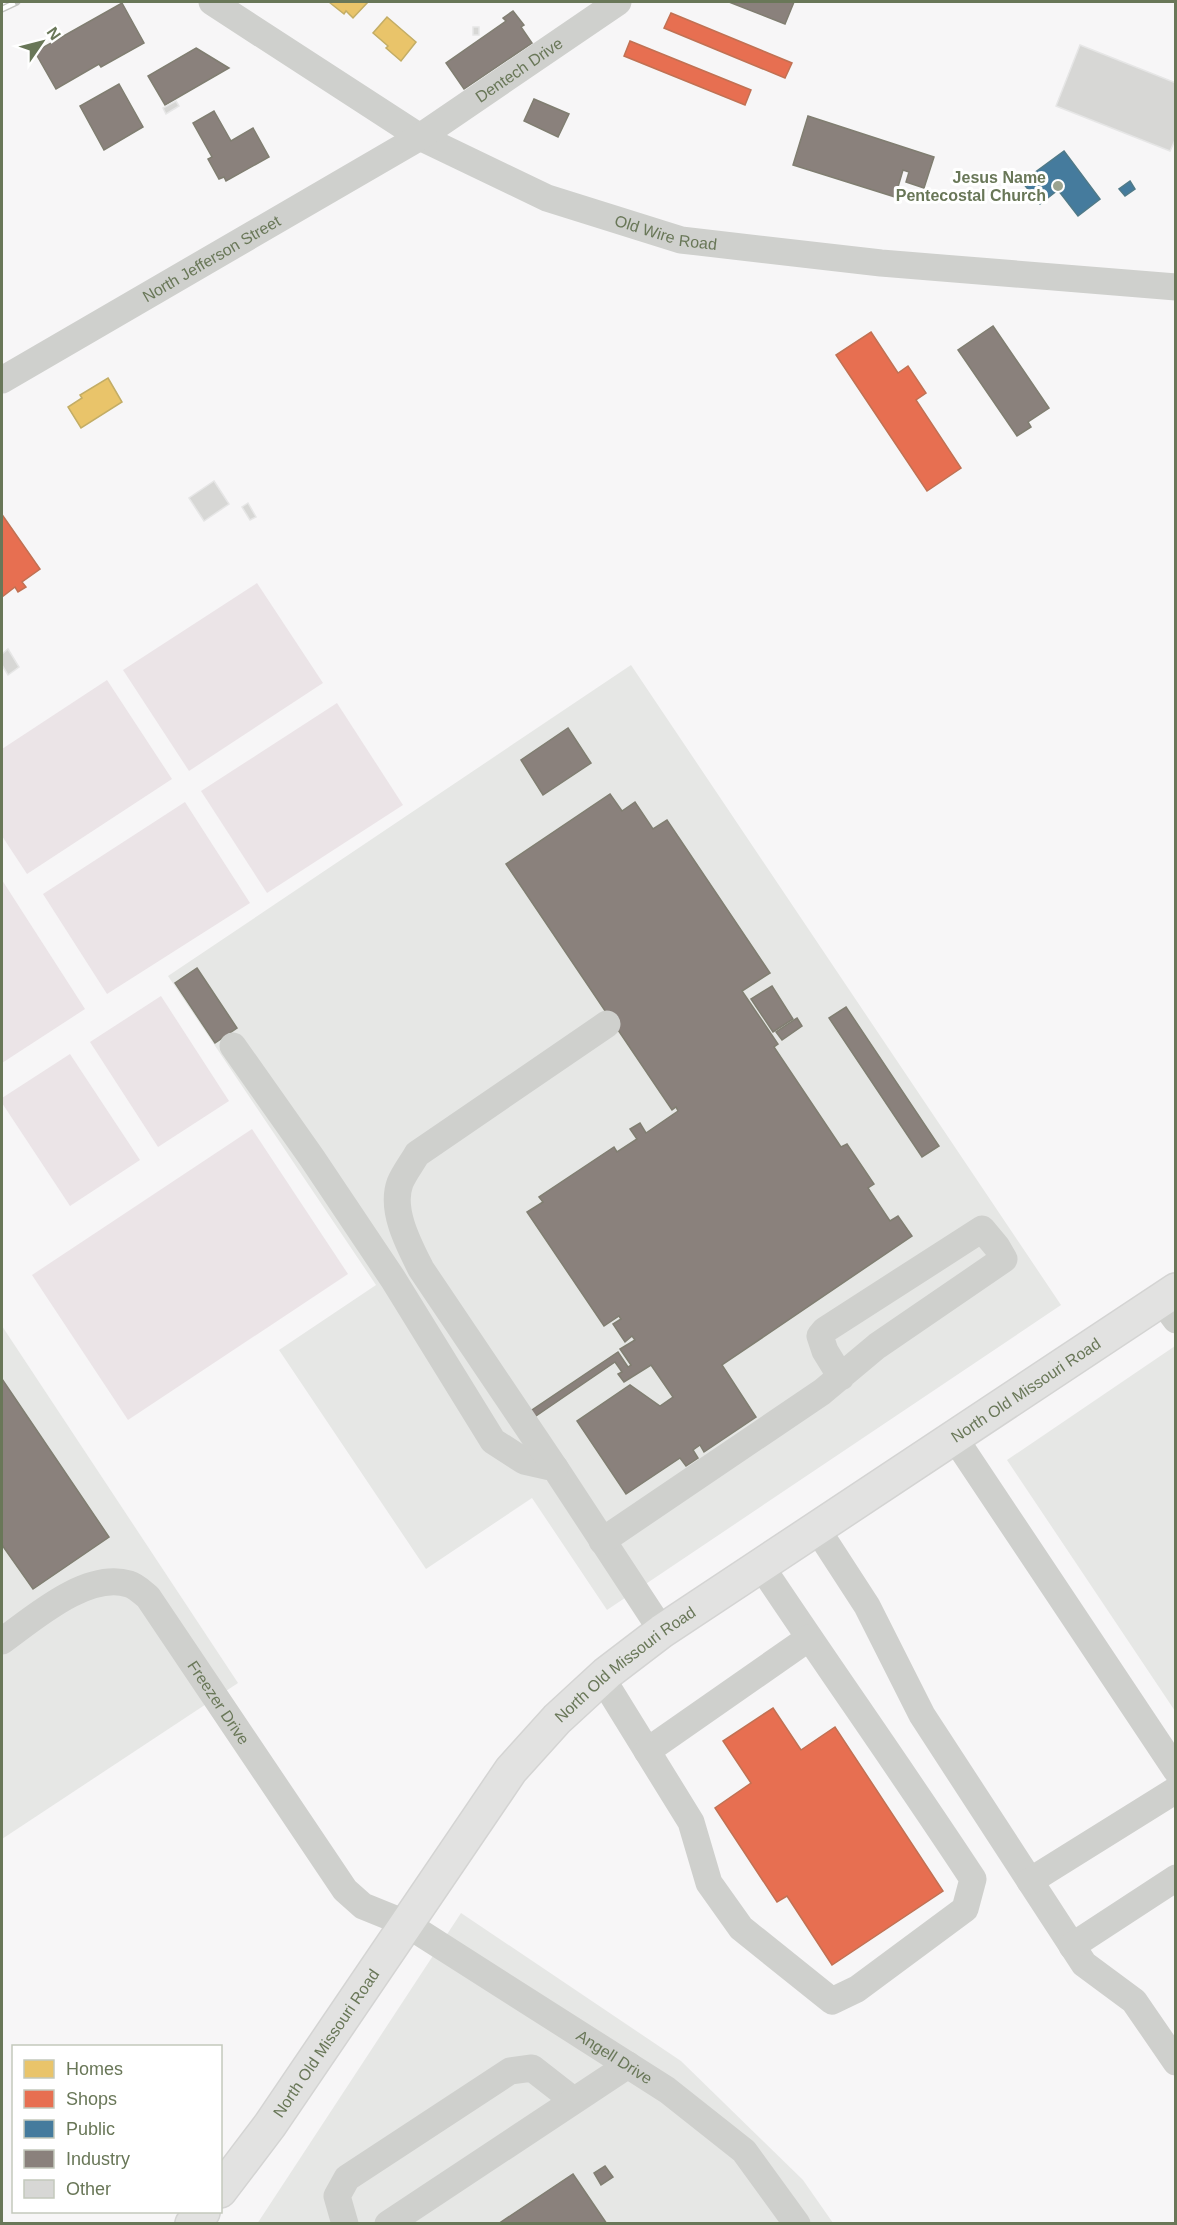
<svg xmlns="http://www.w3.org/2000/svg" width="1177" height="2225" font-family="Helvetica,sans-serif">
  <rect width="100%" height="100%" fill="#f7f6f7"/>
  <g fill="#e6e7e5">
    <path d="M631 665 1061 1305 607 1610 532 1498 426 1569 279 1350 376 1285 168 976Z"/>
    <path d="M2 1326 238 1683 2 1839Z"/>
    <path d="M1175 1346V1711L1007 1460Z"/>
    <path d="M461 1913 681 2061 803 2180 833 2223 257 2224Z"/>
  </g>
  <g fill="#ebe4e7">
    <path d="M257 583 323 683 189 771 123 670Z"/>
    <path d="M107 680 172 779 27 874 2 836V749Z"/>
    <path d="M337 703 403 805 267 893 201 791Z"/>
    <path d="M185 802 250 903 107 994 43 894Z"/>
    <path d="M2 880 85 1009 2 1063Z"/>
    <path d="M161 996 229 1101 158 1147 90 1042Z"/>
    <path d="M70 1054 140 1160 70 1206 2 1103V1098Z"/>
    <path d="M252 1129 348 1274 128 1420 32 1275Z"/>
  </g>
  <g fill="#e9c46a" stroke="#c3ad65" stroke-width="1.5">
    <path d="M329 2H368L353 18 346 11 344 14Z"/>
    <path d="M387 17 416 42 401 61 386 48 388 46 373 33Z"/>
    <path d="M108 378 122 402 81 428 68 407 82 398 80 395Z"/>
  </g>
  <g fill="#e76f51" stroke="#c17153" stroke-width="1.5">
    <path d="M671 13 792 63 785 78 664 28Z"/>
    <path d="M630 41 751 90 745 105 624 56Z"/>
    <path d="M871 332 898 373 908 366 926 393 916 400 961 468 927 491 836 355Z"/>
    <path d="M3 516 40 569 22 582 26 587 18 592 15 587 2 597V517Z"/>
    <path d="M773 1708 801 1750 835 1727 943 1891 832 1965 787 1896 777 1902 715 1808 751 1783 723 1741Z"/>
  </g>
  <g fill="#457b9d" stroke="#507a88" stroke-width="1.5">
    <path d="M1064 151 1100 199 1078 216 1058 190 1040 204 1022 182Z"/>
    <path d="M1130 181 1135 189 1125 196 1119 189Z"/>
  </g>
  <g fill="#8a817c" stroke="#807e71" stroke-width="1.5">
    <path d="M729 2H794L785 24Z"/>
    <path d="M122 3 144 43 101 67 99 64 56 89 35 52Z"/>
    <path d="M513 11 524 25 521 27 532 43 464 89 446 63 506 21 503 18Z"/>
    <path d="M196 48 229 68 165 105 148 76Z"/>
    <path d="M119 84 143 127 104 150 80 106Z"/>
    <path d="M534 99 569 114 558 137 524 121Z"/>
    <path d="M214 111 231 141 253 128 269 157 226 181 224 177 219 179 208 159 212 157 193 123Z"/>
    <path d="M808 116 934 157 924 188 906 182 909 172 903 170 895 197 793 165Z"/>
    <path d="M993 326 1049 408 1028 422 1031 427 1017 436 958 350Z"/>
    <path d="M568 728 591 763 543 795 521 760Z"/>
    <path d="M610 794 622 811 635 802 653 829 667 820 770 973 742 991 778 1044 774 1047 841 1147 847 1144 874 1184 868 1188 890 1221 898 1216 912 1236 722 1365 756 1417 704 1452 700 1445 693 1450 698 1458 686 1466 680 1458 626 1494 577 1421 630 1385 660 1406 673 1397 651 1365 624 1382 618 1374 622 1372 615 1362 533 1418 529 1412 618 1352 628 1367 631 1365 620 1349 635 1340 632 1336 625 1342 613 1324 621 1319 619 1316 604 1326 527 1212 543 1202 539 1197 614 1147 617 1152 637 1139 630 1129 640 1123 646 1133 678 1111 676 1107 672 1110 506 864Z"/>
    <path d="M197 968 237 1028 215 1043 175 983Z"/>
    <path d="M772 986 793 1019 773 1032 751 999Z"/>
    <path d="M846 1007 939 1146 922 1157 829 1018Z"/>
    <path d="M797 1018 802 1026 782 1040 776 1032Z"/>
    <path d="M2 1379 109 1537 33 1589 2 1545Z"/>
    <path d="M605 2166 613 2177 601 2185 594 2173Z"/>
    <path d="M573 2174 607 2224H498Z"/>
  </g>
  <g fill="#d7d7d5" stroke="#e6e6e6" stroke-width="1.5">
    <rect x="473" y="27" width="6" height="8"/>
    <path d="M1080 45 1176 83V138L1170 151 1056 106Z"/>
    <path d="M176 101 179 106 166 114 163 108Z"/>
    <path d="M214 481 229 504 204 521 189 498Z"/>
    <path d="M248 503 256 517 250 520 242 507Z"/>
    <path d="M8 649 19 667 8 675 2 665V654Z"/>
  </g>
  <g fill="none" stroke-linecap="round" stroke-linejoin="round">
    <g stroke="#d4d4d3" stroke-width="36">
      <g id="major">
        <path id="s4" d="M220 2191 270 2125 511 1770 557 1719 607 1673 662 1631 1176 1290"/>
        <path d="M192 2224 203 2212"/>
      </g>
    </g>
    <g stroke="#cfd0cd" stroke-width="27">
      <path id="s1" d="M212 2 420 137 547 198 681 240 881 263 1176 287"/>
      <path id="s2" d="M2 380 420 137 618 2"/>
      <path d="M233 1046 312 1158 393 1279 493 1441 524 1461 555 1468 662 1631"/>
      <path d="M1161 1300 1176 1320"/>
      <path d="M954 1437 1176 1770"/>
      <path d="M555 1468 421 1269C409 1245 390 1210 400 1183 404 1173 412 1163 417 1154L607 1024"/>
      <path d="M817 1529 867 1606 922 1715 1084 1964 1134 2001 1176 2062"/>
      <path d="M602 1541 822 1392 877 1346 1004 1259 997 1247 982 1229 825 1330 820 1336 825 1351 841 1377"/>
      <path id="s3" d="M2 1641C34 1618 87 1571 129 1584 136 1586 143 1593 148 1597L345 1890 363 1906 405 1923 667 2090 744 2151 797 2224"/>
      <path d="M602 1678 691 1822 709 1883 741 1928 832 2001 857 1989 965 1909 973 1879C904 1774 831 1671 761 1566"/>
      <path d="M647 1751 809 1638"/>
      <path d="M1030 1881 1176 1790"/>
      <path d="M1072 1946 1176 1878"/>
      <path d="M345 2224 337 2196 347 2178 510 2071 532 2068 573 2100"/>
      <path d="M388 2224 628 2065"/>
    </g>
    <use href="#major" stroke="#e2e2e1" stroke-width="33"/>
    <g stroke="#c4c5c2" stroke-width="7">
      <path id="rail" d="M2 9 17 2"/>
    </g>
    <use href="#rail" stroke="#fff" stroke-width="4.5" stroke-dasharray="14" stroke-linecap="butt"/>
  </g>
  <circle fill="#9ba390" stroke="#fff" stroke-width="2" cx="1058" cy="186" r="6"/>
  <g text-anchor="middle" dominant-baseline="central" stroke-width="6" stroke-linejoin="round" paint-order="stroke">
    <g font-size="16" fill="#697758" stroke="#fff">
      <text stroke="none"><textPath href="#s2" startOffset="603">Dentech Drive</textPath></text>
      <text stroke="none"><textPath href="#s1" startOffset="513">Old Wire Road</textPath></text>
      <text stroke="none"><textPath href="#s2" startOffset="242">North Jefferson Street</textPath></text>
      <text stroke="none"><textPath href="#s4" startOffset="1154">North Old Missouri Road</textPath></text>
      <text stroke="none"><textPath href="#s4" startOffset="668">North Old Missouri Road</textPath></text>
      <text stroke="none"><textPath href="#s3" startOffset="294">Freezer Drive</textPath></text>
      <text stroke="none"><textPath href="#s4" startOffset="182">North Old Missouri Road</textPath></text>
      <text stroke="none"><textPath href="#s3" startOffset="838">Angell Drive</textPath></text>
    </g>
    <g font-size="16" font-weight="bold" fill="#697758" stroke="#fff" text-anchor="end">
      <text x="1046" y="177">Jesus Name<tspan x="1046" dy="18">Pentecostal Church</tspan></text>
    </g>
  </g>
  <rect width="1177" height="2225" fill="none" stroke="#697758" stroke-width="6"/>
  <rect x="12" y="2045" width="210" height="168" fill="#ffffff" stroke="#c3c9bc" stroke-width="1.5"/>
  <rect x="24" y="2060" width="30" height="18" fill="#e9c46a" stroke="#c3c9bc" stroke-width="1.5"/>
  <text x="66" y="2075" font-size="18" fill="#697758">Homes</text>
  <rect x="24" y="2090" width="30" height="18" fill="#e76f51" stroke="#c3c9bc" stroke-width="1.5"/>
  <text x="66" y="2105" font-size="18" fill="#697758">Shops</text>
  <rect x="24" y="2120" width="30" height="18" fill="#457b9d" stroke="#c3c9bc" stroke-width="1.5"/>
  <text x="66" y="2135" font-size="18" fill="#697758">Public</text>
  <rect x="24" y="2150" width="30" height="18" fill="#8a817c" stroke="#c3c9bc" stroke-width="1.5"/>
  <text x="66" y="2165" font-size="18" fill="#697758">Industry</text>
  <rect x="24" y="2180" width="30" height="18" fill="#d7d7d5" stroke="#c3c9bc" stroke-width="1.5"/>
  <text x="66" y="2195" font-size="18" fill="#697758">Other</text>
  <g transform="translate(42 42) rotate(55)" stroke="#ffffff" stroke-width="4.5" paint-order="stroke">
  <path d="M0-4.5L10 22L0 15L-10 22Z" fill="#697758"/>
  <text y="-9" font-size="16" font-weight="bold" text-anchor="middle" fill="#697758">N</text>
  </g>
</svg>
